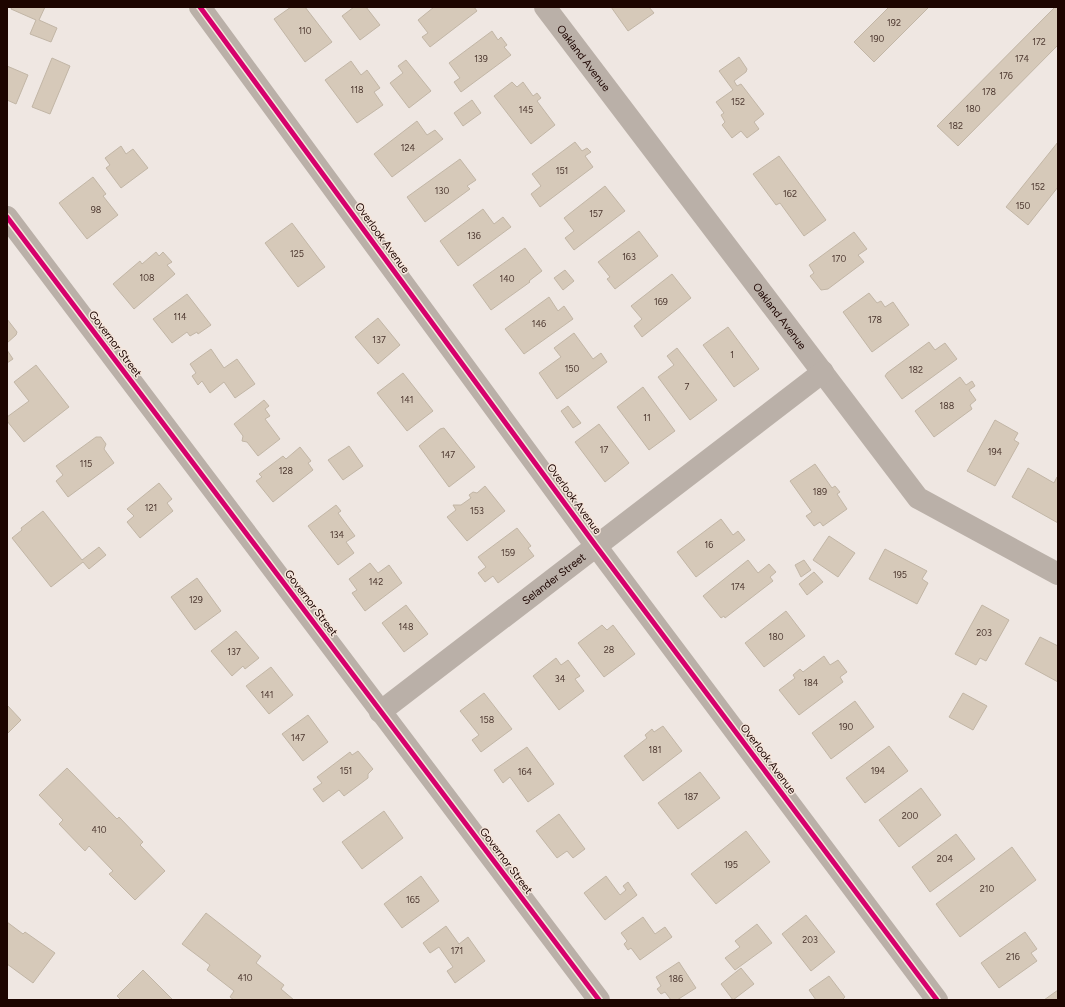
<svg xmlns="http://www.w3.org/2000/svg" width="1065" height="1007" font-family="Figtree,sans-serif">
  <rect width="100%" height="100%" fill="#efe7e2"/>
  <g fill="#d6c9b9" stroke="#c2b6a6">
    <path d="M12 7H45L39 20 57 28 51 42 30 34 36 20 11 9Z"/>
    <path d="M291 7H305L332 42 305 62 274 19Z"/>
    <path d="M354 7H366L380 25 360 40 342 16Z"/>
    <path d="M434 7H474L477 11 430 47 422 37 428 33 418 20Z"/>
    <path d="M611 7H649L654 13 628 31Z"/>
    <path d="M889 7H929L874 62 854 42Z"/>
    <path d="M1055 7 1058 8V45L958 146 937 126Z"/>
    <path d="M492 31 498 40 501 37 507 45 504 47 511 55 461 92 454 82 460 78 449 63Z"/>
    <path d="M739 57 747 69 746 72 734 81 737 86 741 84 764 114 754 122 759 129 747 138 741 131 732 138 722 125 725 122 721 115 724 113 716 102 733 90 719 71Z"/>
    <path d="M52 58 70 66 50 114 32 107Z"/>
    <path d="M406 60 431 91 409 108 390 83 403 73 398 66Z"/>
    <path d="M351 61 361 75 367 70 380 88 374 92 383 105 357 123 325 80Z"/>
    <path d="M7 66 28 75 16 104 7 100Z"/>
    <path d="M512 82 517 87 523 82 533 96 537 93 541 98 537 101 555 125 531 144 494 96Z"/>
    <path d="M472 100 481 113 463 126 454 113Z"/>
    <path d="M417 121 427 135 435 130 443 139 392 177 374 154Z"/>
    <path d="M575 142 582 151 587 148 591 152 585 156 593 167 540 207 531 194 541 186 532 174Z"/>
    <path d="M1058 142V187L1028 225 1006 207Z"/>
    <path d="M121 146 126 154 133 149 148 168 121 188 106 168 110 165 105 158Z"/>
    <path d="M779 156 826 220 804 236 780 203 776 205 753 174Z"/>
    <path d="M460 159 476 180 467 186 470 189 425 222 407 197Z"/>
    <path d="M93 177 106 194 103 196 118 215 87 239 59 203Z"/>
    <path d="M605 186 625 211 574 250 565 238 574 231 564 218Z"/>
    <path d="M483 209 494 224 503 217 511 227 458 266 440 241Z"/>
    <path d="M292 223 325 267 298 287 265 243Z"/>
    <path d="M639 231 658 256 615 289 607 279 610 277 598 262Z"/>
    <path d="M854 232 867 249 858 255 864 262 828 289 821 290 810 276 814 273 809 265Z"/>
    <path d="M525 248 542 271 529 281 530 282 491 310 473 285Z"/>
    <path d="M156 252 159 256 163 252 172 262 167 265 175 274 134 309 113 284 140 261 142 264Z"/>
    <path d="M565 270 574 281 563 290 554 278Z"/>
    <path d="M672 274 691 298 642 337 634 326 642 319 631 306Z"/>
    <path d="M869 293 877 303 881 301 885 307 893 302 909 325 872 352 843 312Z"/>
    <path d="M187 294 211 325 198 334 197 332 190 336 187 332 172 343 153 319Z"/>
    <path d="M549 297 558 311 564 306 573 319 524 354 505 329Z"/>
    <path d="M378 318 400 345 378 364 355 337Z"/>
    <path d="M7 319 17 332 16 335 7 343Z"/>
    <path d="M728 327 759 369 734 387 703 345Z"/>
    <path d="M574 333 593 359 601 353 607 362 557 399 539 373 561 357 554 348Z"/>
    <path d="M929 342 935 350 945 343 957 359 902 399 885 376 887 373Z"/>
    <path d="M677 348 717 400 690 420 658 377 674 365 667 356Z"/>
    <path d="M211 349 224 368 237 359 255 384 235 398 224 382 210 393 202 381 198 385 192 376 196 373 190 364Z"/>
    <path d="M7 350 13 359 7 363Z"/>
    <path d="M36 365 69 407 24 442 7 421V417L29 401 14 382Z"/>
    <path d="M403 373 433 411 407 431 377 393Z"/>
    <path d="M960 377 966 385 972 381 975 386 969 390 976 400 970 405 972 409 934 437 915 411Z"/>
    <path d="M643 387 675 431 649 450 617 407Z"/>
    <path d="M264 400 269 406 265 409 270 416 265 419 280 439 258 456 247 442 242 441 243 436 234 424Z"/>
    <path d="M568 406 581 423 573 428 561 411Z"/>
    <path d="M995 420 1018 433 1014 440 1019 443 995 486 967 471Z"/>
    <path d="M599 424 629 463 605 482 575 442Z"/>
    <path d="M444 428 475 467 449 487 419 446 440 429Z"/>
    <path d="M96 437H101L106 444 104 449 114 463 68 497 56 481 63 475 56 466Z"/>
    <path d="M349 446 363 466 343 480 328 460Z"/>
    <path d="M300 447 311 461 308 463 313 470 273 502 256 481 262 477 259 474 283 456 286 459Z"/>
    <path d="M815 464 832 488 835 486 840 492 837 494 847 509 823 526 820 522 814 526 806 516 812 512 790 481Z"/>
    <path d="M1028 468 1054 483 1057 477 1058 478V523L1012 497Z"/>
    <path d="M159 483 172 499 167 503 173 511 140 538 127 522 134 516 127 509Z"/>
    <path d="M485 486 505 511 467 541 447 517 456 510 453 505H461L471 498 469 495 473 492 477 493Z"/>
    <path d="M336 505 341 511 338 513 355 536 346 542 354 553 338 565 308 526Z"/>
    <path d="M43 511 82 560 99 547 106 555 89 569 83 562 51 587 12 538 22 530 21 528Z"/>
    <path d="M721 519 733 535 738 531 745 540 696 577 677 552Z"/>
    <path d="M517 528 531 546 528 548 534 556 498 583 493 576 485 582 478 573 486 567 478 557Z"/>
    <path d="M829 536 855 553 838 577 813 560Z"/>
    <path d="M885 549 927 571 922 579 928 583 917 604 869 579Z"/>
    <path d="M748 560 758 573 769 564 776 572 770 577 773 581 725 618 724 616 721 618 703 596Z"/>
    <path d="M804 560 811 570 801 577 795 565Z"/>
    <path d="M370 563 378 573 389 565 402 583 365 611 352 593 357 590 349 579Z"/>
    <path d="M814 572 823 582 807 595 799 584Z"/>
    <path d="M197 578 221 611 195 630 171 597Z"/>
    <path d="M406 605 428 634 404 652 382 623Z"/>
    <path d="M982 605 1009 620 986 661 980 658 976 665 955 654Z"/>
    <path d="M786 611 805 636 764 667 745 643Z"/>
    <path d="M602 625 607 630 613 625 635 654 604 677 578 643Z"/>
    <path d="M236 631 259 658 245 669 243 666 232 676 211 651Z"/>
    <path d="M1040 637 1058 646V682L1025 664Z"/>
    <path d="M824 656 830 665 838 660 847 672 840 677 843 682 799 715 779 690 795 678 793 675 800 669 803 672Z"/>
    <path d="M556 658 561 665 568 660 580 676 575 679 584 691 559 710 533 676Z"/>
    <path d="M271 667 293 695 269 714 246 686Z"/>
    <path d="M484 693 512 729 481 752 472 740 479 735 460 711Z"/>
    <path d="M963 693 987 706 973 730 949 717Z"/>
    <path d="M855 701 874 727 831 759 812 733Z"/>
    <path d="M7 705 21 720 7 734Z"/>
    <path d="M308 715 328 742 303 761 282 734Z"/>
    <path d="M663 726 682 751 643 781 624 756 647 738 645 735 652 729 654 732Z"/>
    <path d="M889 746 908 771 865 803 846 778Z"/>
    <path d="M527 747 554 784 528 802 510 777 503 783 494 770Z"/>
    <path d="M358 751 373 769 368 774V778L344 796 339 790 323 802 313 789 322 783 317 777 350 752 352 755Z"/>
    <path d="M67 768 117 819 119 817 143 842 140 845 165 871 135 900 109 874 113 871 89 846 85 851 59 824 63 820 39 795Z"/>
    <path d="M700 772 720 798 678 829 658 803Z"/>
    <path d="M921 788 941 815 899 847 879 820Z"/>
    <path d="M384 811 403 838 362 869 342 842Z"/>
    <path d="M559 814 585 849 573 858 567 851 557 858 536 831Z"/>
    <path d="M746 831 770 862 716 904 691 874Z"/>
    <path d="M956 834 975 859 930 892 912 867Z"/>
    <path d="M1012 847 1036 880 960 937 936 904Z"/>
    <path d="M421 876 439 901 402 928 384 904Z"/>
    <path d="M606 876 620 895 626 890 623 886 628 882 637 895 605 920 584 893Z"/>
    <path d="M206 913 261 956 256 963 284 985 281 989 294 1000H234L230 997 234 991 207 970 210 965 182 944Z"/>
    <path d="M806 915 835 952 811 971 782 934Z"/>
    <path d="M643 917 655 934 665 927 672 937 640 960 631 948 628 950 624 944 627 941 621 933Z"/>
    <path d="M7 922 23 934 25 932 55 953 33 983 7 964Z"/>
    <path d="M757 924 772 943 735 970 725 958 740 947 735 941Z"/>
    <path d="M446 926 459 944 468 937 485 961 455 983 447 971 453 967 439 947 430 953 423 943Z"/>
    <path d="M1025 932 1037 949 1031 953 1037 961 999 988 981 963Z"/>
    <path d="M679 962 696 988 677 1000H671L665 992 661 994 657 989 661 986 656 977Z"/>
    <path d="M741 968 754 984 733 1000 721 984Z"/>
    <path d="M143 970 173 1000H121L117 996Z"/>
    <path d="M829 976 845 997 842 1000H816L809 990Z"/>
    <path d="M1058 990V1000H1044Z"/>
  </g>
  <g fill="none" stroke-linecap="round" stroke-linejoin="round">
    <g stroke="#bab0a8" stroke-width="22">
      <path d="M200 7 596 546 937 1000"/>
      <path id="s1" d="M545 7 918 498 1058 574"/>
      <path d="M7 217 599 1000"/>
      <path id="s2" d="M380 712 823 372"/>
    </g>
    <g stroke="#f5e6dc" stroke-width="8">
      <g id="cycleway">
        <path d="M200 7 596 546 937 1000"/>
        <path d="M7 217 599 1000"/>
      </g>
    </g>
    <use href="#cycleway" stroke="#d6006c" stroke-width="5"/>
  </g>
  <g text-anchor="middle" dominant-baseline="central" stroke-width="3" stroke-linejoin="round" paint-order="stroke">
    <g font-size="9" fill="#4b362e">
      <text x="894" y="22">192</text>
      <text x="305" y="30">110</text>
      <text x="877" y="38">190</text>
      <text x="1039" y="41">172</text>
      <text x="481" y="58">139</text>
      <text x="1022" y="58">174</text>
      <text x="1006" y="75">176</text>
      <text x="357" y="89">118</text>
      <text x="989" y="91">178</text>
      <text x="738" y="101">152</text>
      <text x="973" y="108">180</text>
      <text x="526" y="109">145</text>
      <text x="956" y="125">182</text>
      <text x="408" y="147">124</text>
      <text x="562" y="170">151</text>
      <text x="1038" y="186">152</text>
      <text x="442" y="190">130</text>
      <text x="790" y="193">162</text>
      <text x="1023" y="205">150</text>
      <text x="96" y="209">98</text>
      <text x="596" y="213">157</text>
      <text x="474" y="235">136</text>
      <text x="297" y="253">125</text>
      <text x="629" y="256">163</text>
      <text x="839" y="258">170</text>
      <text x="147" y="277">108</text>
      <text x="507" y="278">140</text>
      <text x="661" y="301">169</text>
      <text x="180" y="316">114</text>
      <text x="875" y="319">178</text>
      <text x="539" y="323">146</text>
      <text x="379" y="339">137</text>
      <text x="732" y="354">1</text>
      <text x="572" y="368">150</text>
      <text x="916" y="369">182</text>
      <text x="687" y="386">7</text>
      <text x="407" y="399">141</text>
      <text x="947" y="405">188</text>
      <text x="647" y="417">11</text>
      <text x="604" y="449">17</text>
      <text x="995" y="451">194</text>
      <text x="448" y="454">147</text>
      <text x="86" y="463">115</text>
      <text x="286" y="470">128</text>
      <text x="820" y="491">189</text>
      <text x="151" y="507">121</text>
      <text x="477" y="510">153</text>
      <text x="337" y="534">134</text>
      <text x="709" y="544">16</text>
      <text x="508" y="552">159</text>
      <text x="900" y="574">195</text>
      <text x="376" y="581">142</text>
      <text x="738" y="586">174</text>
      <text x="196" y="599">129</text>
      <text x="406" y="626">148</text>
      <text x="984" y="632">203</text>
      <text x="776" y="636">180</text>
      <text x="609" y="649">28</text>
      <text x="234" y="651">137</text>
      <text x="560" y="678">34</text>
      <text x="811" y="682">184</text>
      <text x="267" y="694">141</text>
      <text x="487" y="719">158</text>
      <text x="846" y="726">190</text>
      <text x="298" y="737">147</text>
      <text x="655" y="749">181</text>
      <text x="346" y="770">151</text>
      <text x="878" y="770">194</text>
      <text x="525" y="771">164</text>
      <text x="691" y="796">187</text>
      <text x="910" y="815">200</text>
      <text x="99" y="829">410</text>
      <text x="945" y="858">204</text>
      <text x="731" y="864">195</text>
      <text x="987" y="888">210</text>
      <text x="413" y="899">165</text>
      <text x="810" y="939">203</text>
      <text x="457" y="950">171</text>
      <text x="1013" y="956">216</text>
      <text x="245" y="977">410</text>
      <text x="676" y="978">186</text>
    </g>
    <g font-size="11" fill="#1d0500" stroke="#f5e6dc">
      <text stroke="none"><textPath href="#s1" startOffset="64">Oakland Avenue</textPath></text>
      <text transform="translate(382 238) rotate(54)">Overlook Avenue</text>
      <text stroke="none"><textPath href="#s1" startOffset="388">Oakland Avenue</textPath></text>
      <text transform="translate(115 344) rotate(53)">Governor Street</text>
      <text transform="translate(574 499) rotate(54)">Overlook Avenue</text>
      <text stroke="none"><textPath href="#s2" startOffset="219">Selander Street</textPath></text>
      <text transform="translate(311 603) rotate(53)">Governor Street</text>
      <text transform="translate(768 759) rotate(53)">Overlook Avenue</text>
      <text transform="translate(506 861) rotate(53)">Governor Street</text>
    </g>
  </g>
  <rect width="1065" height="1007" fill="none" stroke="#1d0500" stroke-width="16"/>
</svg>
